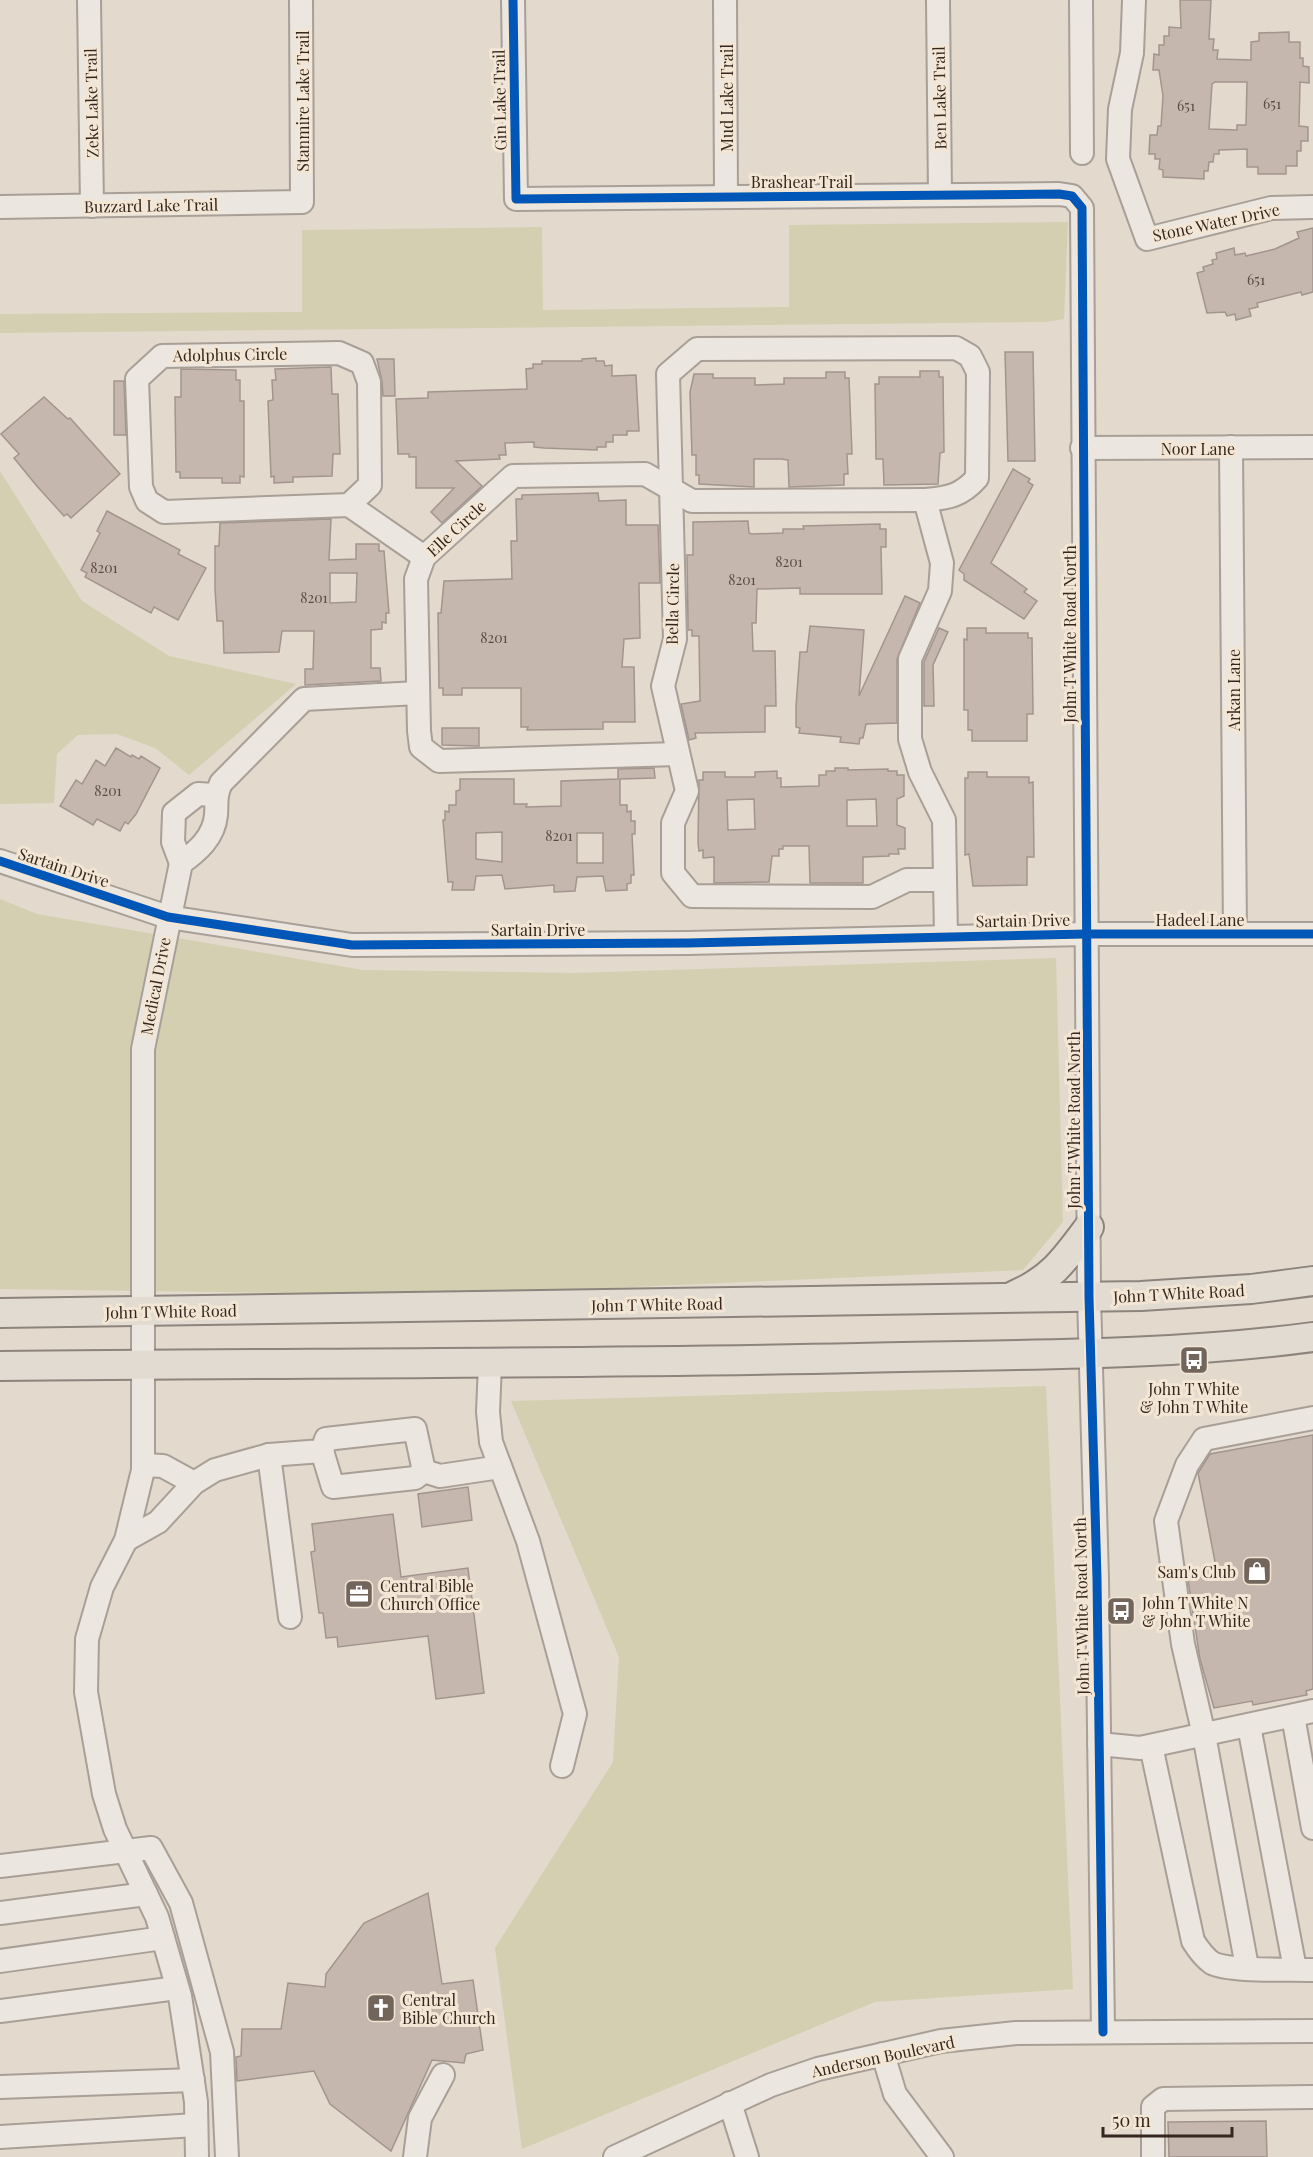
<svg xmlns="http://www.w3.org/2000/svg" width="1313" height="2157" font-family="'Playfair Display',serif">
  <rect width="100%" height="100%" fill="#e3d9cd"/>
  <g fill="#d4cfb1">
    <path d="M1068 222 1064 319 1045 322 0 333V314L302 312V230L542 227 543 310 789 307V225Z"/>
    <path d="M0 471 82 601 169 656 296 684 189 775 155 748 117 734 78 735 57 754 54 803 0 804Z"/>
    <path d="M0 899 37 914 363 970 574 973 1056 958 1063 1222 1023 1270 449 1295 0 1289Z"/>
    <path d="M1046 1386 1073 1989 875 2002 522 2149 495 1948 613 1762 619 1657 511 1401Z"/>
  </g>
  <g fill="#c6b7ae" stroke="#a2958d" stroke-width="1.5" fill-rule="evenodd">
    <path d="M1180 0H1211L1209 39H1214L1213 50H1218L1217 59 1251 60V42L1259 41V33L1289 32V42H1300V58H1303V66L1309 67V83L1300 82 1299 126 1308 127V141H1301V151H1297V166H1286V174H1258V167H1247V149L1219 150V154H1214L1213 162H1209L1208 171H1204V179L1163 177V170L1159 169 1160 159H1155V154H1149L1150 135H1157L1158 126H1161L1163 96 1159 70H1153L1154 54 1159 55V45H1164V36H1169V27L1181 28ZM1215 82H1247L1246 125H1237V130L1209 129 1212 84Z"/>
    <path d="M1313 228V292L1302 295 1301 292 1257 303 1258 307 1249 309 1251 316 1236 320 1235 314 1227 316 1225 312 1207 313 1197 273 1204 271 1203 267 1213 264 1212 260 1217 259 1216 253 1234 248 1235 255 1245 253 1246 256 1275 249 1299 238 1297 232Z"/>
    <path d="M1005 352H1033L1035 461H1008Z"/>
    <path d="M596 358V361H604L605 366 612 365V376L636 375 639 431H627V435H613V442H606V447H597V450L544 448 534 447V442L505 443 506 455H499L500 459 456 461 482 486 442 523 431 512 454 488H416V457H409V454H398L396 399 428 398V392L527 389 526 369 533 368V364H542V361H582V359Z"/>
    <path d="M377 359H394L395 396H383L382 381Z"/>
    <path d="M331 367 332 394H338L340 454H333L332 476 293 477V482L274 483V476L271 477 268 401 273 400 272 380H276L275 369Z"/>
    <path d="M181 369 236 370V380H240V401H244V477L240 476V483H222V478H180V472H176L175 397H181Z"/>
    <path d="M920 371H939V377H943L944 452 940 453 938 484 884 485 883 459H876L875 384H879V377H920Z"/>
    <path d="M826 372H845V378H849L852 454H847L848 474H844V485L789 487 788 460 781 459H754V487L699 484V475H696V455H692L690 392 694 374H713V378H755V385L784 384V378H826Z"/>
    <path d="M114 381H124L126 435H114Z"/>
    <path d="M44 397 68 419 70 418 120 474 71 518 67 514 64 516 36 485 14 458 19 454 1 434Z"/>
    <path d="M1013 469 1030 479 1028 482 1033 485 991 563 1027 589 1024 592 1037 601 1024 619 964 580V574L959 570Z"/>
    <path d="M598 493 599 501 626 500V525H658L660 583H639L640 638 624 639 622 667H634L635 722H603V729L527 730 528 727H521V688H462V695H443V688H439L438 613H441L444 581 512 579 511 541H517L516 499H522V495Z"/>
    <path d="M107 511 180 550 178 554 206 568 178 620 154 607 151 613 85 577 87 573 81 570 100 533 97 531Z"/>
    <path d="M331 519 329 560 356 559V544H379V551H384L389 613H386V623L382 622V629L371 630V668H380L381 681 305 685V669H313L314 631H282L279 652 224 653 223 621H217L215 588V546H219L220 523ZM330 573H357L356 602 330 603Z"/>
    <path d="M748 521 749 533 752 534 783 533V529H804L803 526 880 524V529H886V547H881L882 594H800V588L757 589 756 623H752L753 651H775L776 706H765V732L695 733 696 738 689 740 681 704 700 701 699 636H692V630H688V620L687 555H693V522Z"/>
    <path d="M905 596 920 603 897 659V723L866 724 863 738H860L859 744 840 742 841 737 799 733 800 728 796 727V706L800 652H807L810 626 864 630 859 696Z"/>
    <path d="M939 628 948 632 933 665 934 706H924V662Z"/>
    <path d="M967 628H986V633H1028V638H1032L1033 714H1027V741H972V730H968V710H964V639L967 640Z"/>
    <path d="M442 728H479V746L442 745Z"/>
    <path d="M116 748 131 757 132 755 139 759 141 756 160 768 136 814 128 824 125 822 120 831 97 819 93 825 60 806 76 780 82 784 96 760 105 766Z"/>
    <path d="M654 768 655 778 620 779V805H627V812L631 811V821H635V834H632L634 875H631V883L627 884V890L606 891 603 876 577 877 575 891 554 892V885L505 889 502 875 476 876 474 890H452L453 882H448L443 820H445V811L449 812V805H456V791L460 790V779H514V804H527L526 807 561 806V781L618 779V769ZM502 832V862L476 859V833ZM577 833H603V863H577Z"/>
    <path d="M835 768H848V770L888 769V771H897V775H904V796L897 799V825L905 828V849H898L899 854H889V856L863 857V883H810L809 846H783V849H779V856H772L769 882 714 883V857L703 858V850L699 851 698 842 699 780H703V772H725V777H755V772L777 771V778H781V787L819 786V775H826V771H835ZM754 799 755 829 728 830 727 800ZM876 799 877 826H847V800Z"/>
    <path d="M968 772H987V777H1029V783L1033 782 1034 857H1027V885L973 886 969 854 965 855V778H968Z"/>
    <path d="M1313 1435V1689L1306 1691 1307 1695 1253 1705 1252 1701 1214 1708 1200 1659 1187 1573 1216 1567 1198 1473 1210 1454Z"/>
    <path d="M468 1487 472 1520 422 1527 418 1494Z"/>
    <path d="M393 1514 401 1577 468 1568 484 1693 436 1699 428 1636 338 1647 337 1637 326 1638 323 1613H319L311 1552 315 1551 312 1524Z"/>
    <path d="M428 1893 442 1984 473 1980 483 2050 466 2054 464 2063 432 2060 391 2151 330 2104 314 2071 237 2081 236 2057 241 2056 242 2029H281L288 1983 325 1987 326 1974 364 1923Z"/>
    <path d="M1266 2121 1267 2157H1169L1168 2122Z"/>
  </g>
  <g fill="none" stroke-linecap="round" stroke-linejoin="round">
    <g stroke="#a89f97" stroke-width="26">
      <g id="minor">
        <path d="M89 0 92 206"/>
        <path d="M513 0 516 199 1059 194 1072 196 1082 208 1089 1297 1097 1579 1103 2032"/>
        <path d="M725 0 726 197"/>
        <path d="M938 0 940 195"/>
        <path d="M1081 0 1082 153"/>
        <path d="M1134 0 1132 53 1120 109 1118 159 1147 239 1271 208 1313 207"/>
        <path d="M0 207 302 202 301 0"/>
        <path d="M1231 447 1235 934"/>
        <path d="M1082 448 1313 447"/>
        <path d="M349 505 370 485 369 382 362 363 339 353 162 356 137 379 141 487 147 501 164 512 349 505 424 557"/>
        <path d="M678 754 439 761 421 747 419 731 416 579 424 557 513 476 645 474 692 501 925 500"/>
        <path d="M0 861 168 917 352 945 688 943 1086 934H1313"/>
        <path d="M181 863 173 842 174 813 198 794 215 795"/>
        <path d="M945 880H907L872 897 692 896 673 873V823L687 791 663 686 675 639 668 374 697 349 956 348 970 356 978 372 977 478C961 496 948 498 925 500L942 563 940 591 910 659V739L920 772 944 820 946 937"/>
        <path d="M490 1364 488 1412 491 1442 528 1541 575 1714 562 1766"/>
        <path d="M269 1455 290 1617"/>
        <path d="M143 1465 163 1466 194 1483"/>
        <path d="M424 1471 440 1476 500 1467"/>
        <path d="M126 1540 158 1522 194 1483 215 1470 269 1455 322 1451 326 1439 415 1429 424 1471 415 1478 333 1487 322 1451"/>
        <path d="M1293 1716 1313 1828"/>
        <path d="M1249 1726 1295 1969"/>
        <path d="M1099 1744 1140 1748 1313 1711"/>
        <path d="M1151 1746 1193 1941C1198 1949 1205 1958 1212 1963 1229 1972 1291 1969 1313 1970"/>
        <path d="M0 1866 151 1848 181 1903 222 2052 227 2157"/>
        <path d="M0 1913 146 1894"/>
        <path d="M0 1961 163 1938"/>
        <path d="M1247 1967 1204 1735 1183 1644 1166 1521 1187 1465 1204 1439 1313 1418"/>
        <path d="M0 2011 177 1988"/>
        <path d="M883 2054 895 2094 942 2157"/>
        <path d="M0 2087 193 2080"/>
        <path d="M730 2103 747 2157"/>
        <path d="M0 2137 196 2125"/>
        <path d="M197 2157 196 2102 180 1996 157 1917 115 1829 104 1794 86 1692 87 1639 102 1587 126 1540 143 1470V1049L181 863C198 851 214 837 216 815 217 802 215 796 221 783L304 699 418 693"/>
        <path d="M415 2157 420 2118 443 2075"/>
        <path d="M615 2157 771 2085 818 2069 941 2041 1016 2033 1313 2031"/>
        <path d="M1153 2157V2107L1163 2099 1313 2097"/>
      </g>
    </g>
    <g stroke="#8d847d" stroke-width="32">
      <g id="major">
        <path d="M1015 1295C1052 1279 1065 1259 1089 1227"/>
        <path d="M0 1313 1141 1296 1251 1289 1313 1281"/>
        <path d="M0 1366C286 1363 572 1364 858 1358 1009 1354 1163 1357 1313 1337"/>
      </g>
    </g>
    <use href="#minor" stroke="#ebe6df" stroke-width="22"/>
    <use href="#major" stroke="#e2dbd1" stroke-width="28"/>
    <g stroke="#f3e6d4" stroke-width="13">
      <g id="cycleway">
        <path d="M513 0 516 199 1059 194 1072 196 1082 208 1089 1297 1097 1579 1103 2032"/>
        <path d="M0 861 168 917 352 945 688 943 1086 934H1313"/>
      </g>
    </g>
    <use href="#cycleway" stroke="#0057b8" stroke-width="9"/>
  </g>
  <defs>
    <g id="bus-square" transform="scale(1.5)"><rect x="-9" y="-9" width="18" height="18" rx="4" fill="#72655c" stroke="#f3e6d4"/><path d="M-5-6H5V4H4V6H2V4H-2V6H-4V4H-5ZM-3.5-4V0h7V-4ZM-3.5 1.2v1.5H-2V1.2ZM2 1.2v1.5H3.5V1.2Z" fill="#fff"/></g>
    <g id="shop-square" transform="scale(1.5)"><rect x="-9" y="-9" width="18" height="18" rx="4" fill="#72655c" stroke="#f3e6d4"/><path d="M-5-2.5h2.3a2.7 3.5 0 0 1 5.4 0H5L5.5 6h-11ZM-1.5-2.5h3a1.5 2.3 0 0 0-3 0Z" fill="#fff"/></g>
    <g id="office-square" transform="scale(1.5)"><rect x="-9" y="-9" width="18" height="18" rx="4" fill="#72655c" stroke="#f3e6d4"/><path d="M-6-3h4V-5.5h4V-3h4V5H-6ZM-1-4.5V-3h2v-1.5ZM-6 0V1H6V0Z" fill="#fff"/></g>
    <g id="church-square" transform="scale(1.5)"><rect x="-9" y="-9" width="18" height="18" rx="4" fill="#72655c" stroke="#f3e6d4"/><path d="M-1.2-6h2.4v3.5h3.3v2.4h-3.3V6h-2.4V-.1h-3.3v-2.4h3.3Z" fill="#fff"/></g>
  </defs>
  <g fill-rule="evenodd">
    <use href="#bus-square" x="1194" y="1360"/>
    <use href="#shop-square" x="1257" y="1571"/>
    <use href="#office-square" x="359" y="1594"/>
    <use href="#bus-square" x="1121" y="1611"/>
    <use href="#church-square" x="381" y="2008"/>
  </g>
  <g text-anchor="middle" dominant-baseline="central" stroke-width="6" stroke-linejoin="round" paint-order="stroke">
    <g font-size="14" fill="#594b43">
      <text x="1272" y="103">651</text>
      <text x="1186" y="105">651</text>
      <text x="1256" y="279">651</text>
      <text x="789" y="561">8201</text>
      <text x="104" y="567">8201</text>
      <text x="742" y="579">8201</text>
      <text x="314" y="597">8201</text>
      <text x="494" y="637">8201</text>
      <text x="108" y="790">8201</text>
      <text x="559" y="835">8201</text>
    </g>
    <g font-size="16" fill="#35271f" stroke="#f3e6d4">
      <text transform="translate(726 98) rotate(-90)">Mud Lake Trail</text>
      <text transform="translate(939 98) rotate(-91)">Ben Lake Trail</text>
      <text transform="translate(499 100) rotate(-91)">Gin Lake Trail</text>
      <text transform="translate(302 101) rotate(-90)">Stanmire Lake Trail</text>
      <text transform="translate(91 103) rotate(-91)">Zeke Lake Trail</text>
      <text x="802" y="181">Brashear Trail</text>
      <text transform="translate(151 205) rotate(-1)">Buzzard Lake Trail</text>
      <text transform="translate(1216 222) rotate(-12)">Stone Water Drive</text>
      <text transform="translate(230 354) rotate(-1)">Adolphus Circle</text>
      <text x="1198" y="448">Noor Lane</text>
      <text transform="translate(456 528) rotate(-43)">Elle Circle</text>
      <text transform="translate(672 604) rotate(-89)">Bella Circle</text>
      <text transform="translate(1069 634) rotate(-90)">John T White Road North</text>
      <text transform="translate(1233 690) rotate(-90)">Arkan Lane</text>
      <text transform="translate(64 867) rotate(18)">Sartain Drive</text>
      <text x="1200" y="919">Hadeel Lane</text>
      <text transform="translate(1023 920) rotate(-1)">Sartain Drive</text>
      <text x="538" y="929">Sartain Drive</text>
      <text transform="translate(155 986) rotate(-79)">Medical Drive</text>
      <text transform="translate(1073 1120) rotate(-90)">John T White Road North</text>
      <text transform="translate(1179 1293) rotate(-3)">John T White Road</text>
      <text transform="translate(657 1304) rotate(-1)">John T White Road</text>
      <text transform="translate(171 1311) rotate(-1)">John T White Road</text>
      <text transform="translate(1081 1606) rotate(-91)">John T White Road North</text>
      <text transform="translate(883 2056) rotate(-12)">Anderson Boulevard</text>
    </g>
    <g font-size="16" fill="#35271f" stroke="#f3e6d4" text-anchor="start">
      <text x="1194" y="1388" text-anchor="middle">John T White<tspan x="1194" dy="18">&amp; John T White</tspan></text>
      <text x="1236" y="1571" text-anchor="end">Sam's Club</text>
      <text x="380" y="1585">Central Bible<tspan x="380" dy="18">Church Office</tspan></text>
      <text x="1142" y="1602">John T White N<tspan x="1142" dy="18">&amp; John T White</tspan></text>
      <text x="402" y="1999">Central<tspan x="402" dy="18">Bible Church</tspan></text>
    </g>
  </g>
  <path d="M1103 2127v9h129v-9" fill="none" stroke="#35271f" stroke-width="3"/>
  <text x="1112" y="2127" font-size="18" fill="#35271f" stroke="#f3e6d4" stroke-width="4.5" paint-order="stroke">50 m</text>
</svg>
